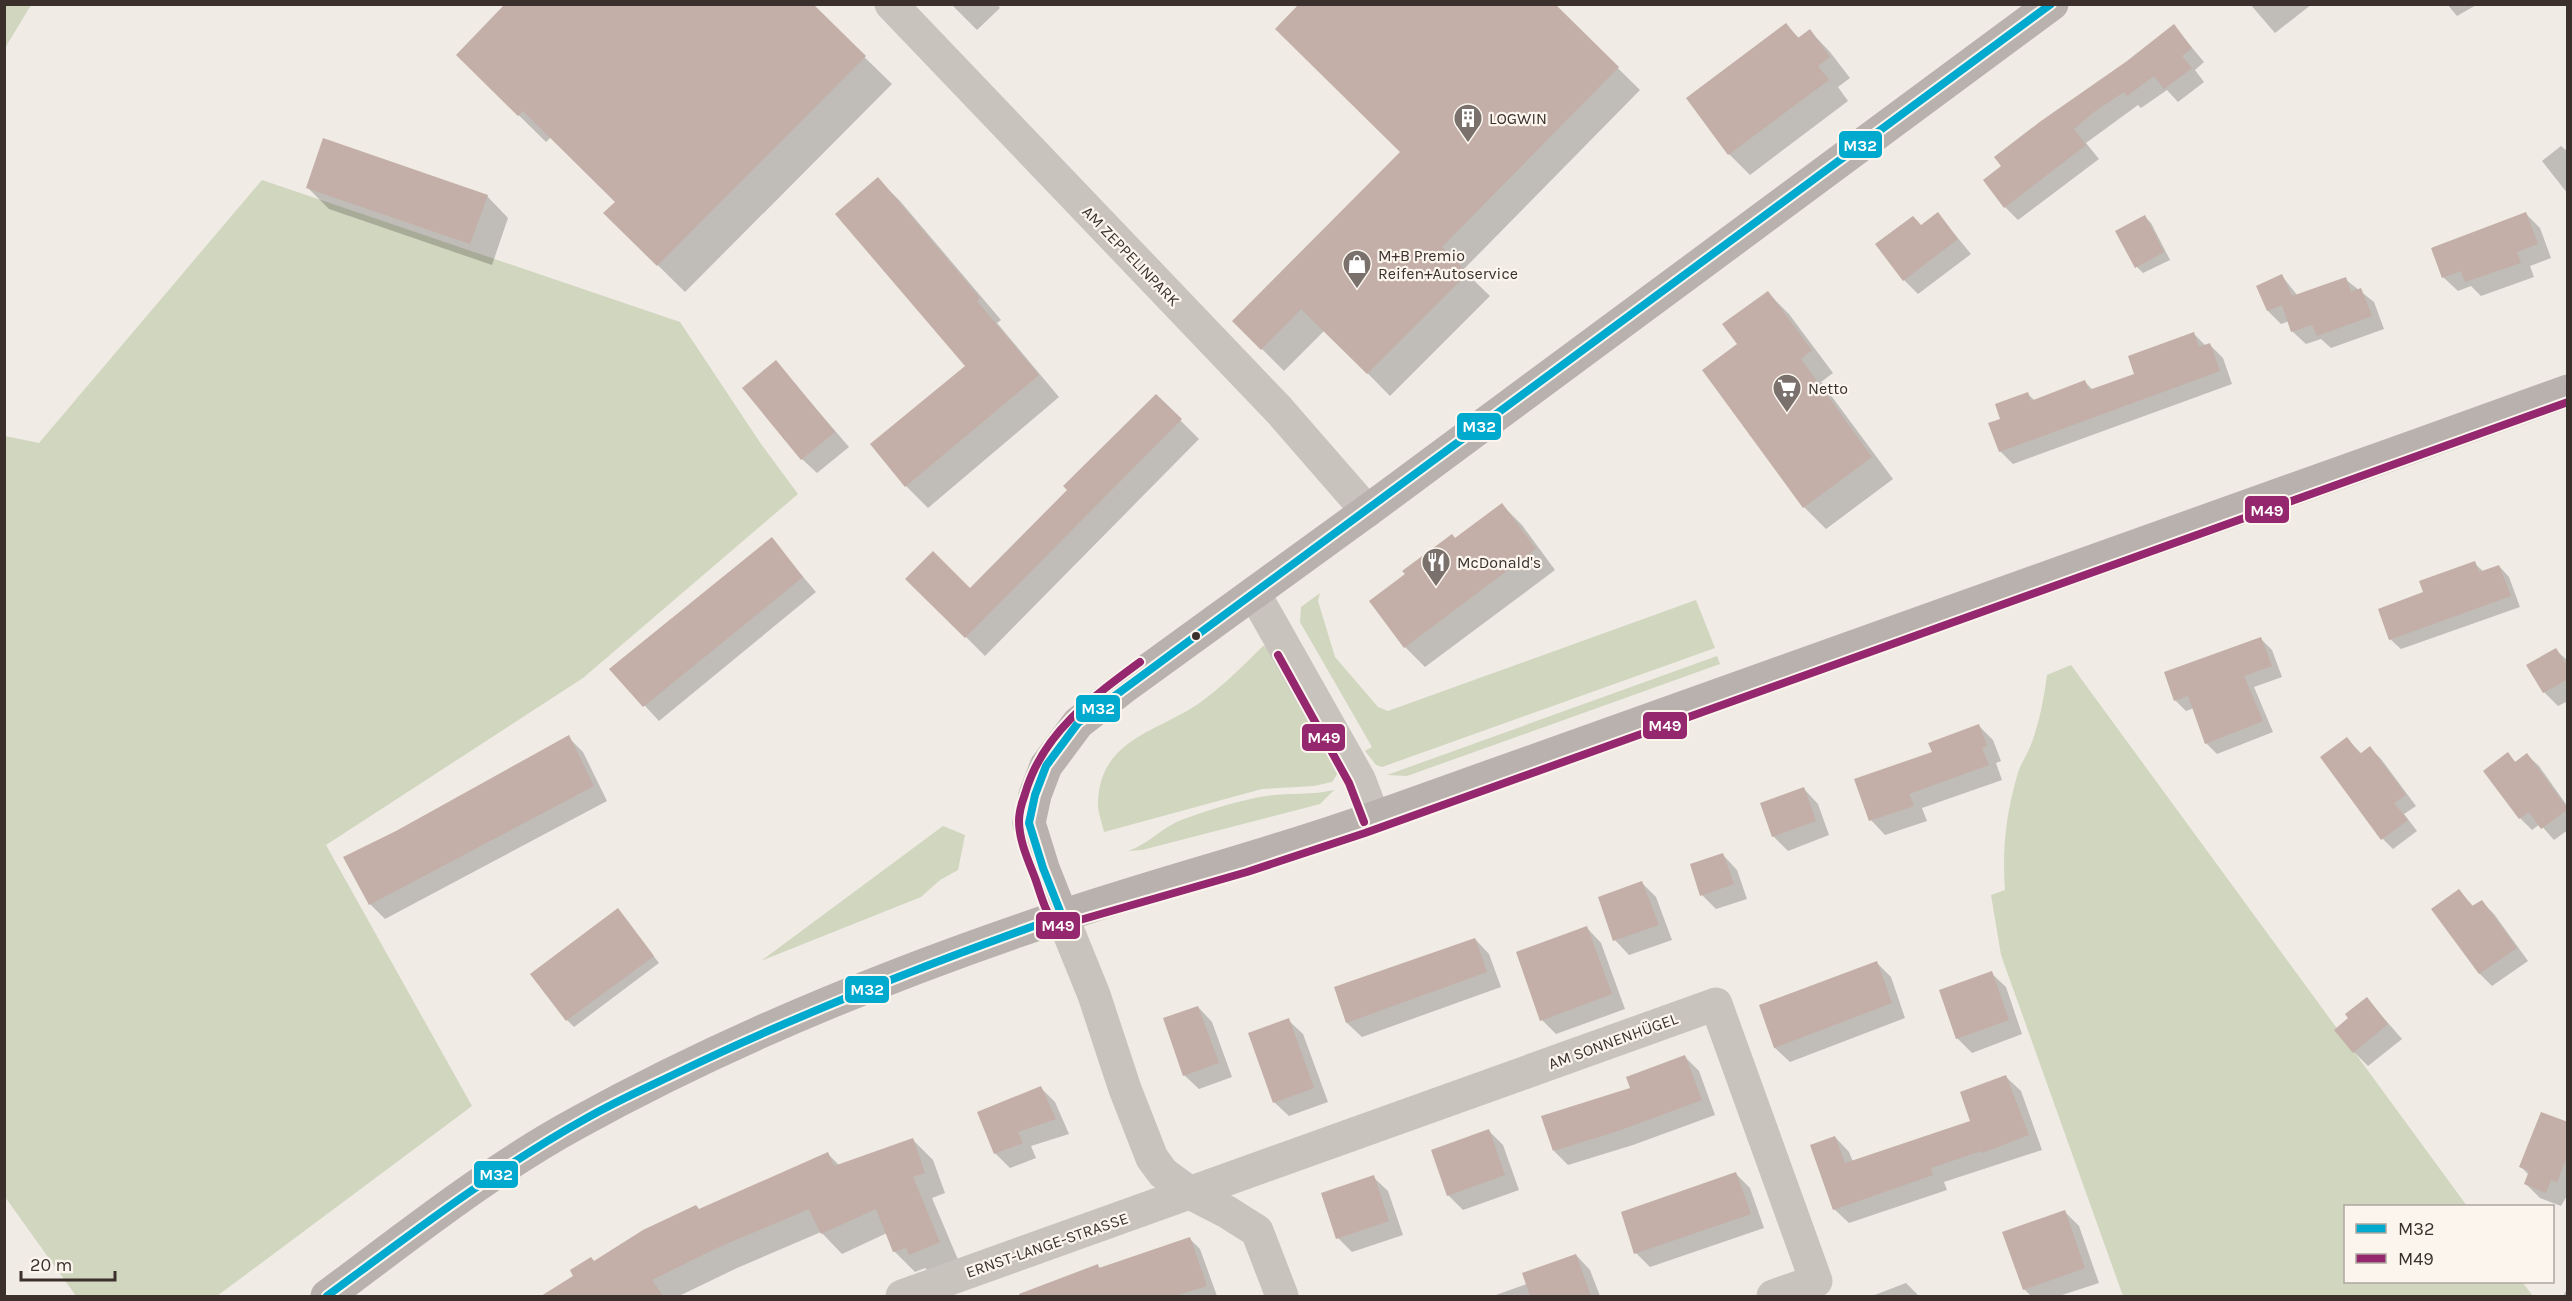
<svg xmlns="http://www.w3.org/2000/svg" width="2572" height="1301" font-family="Karla,sans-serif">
  <rect width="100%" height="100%" fill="#f0ebe5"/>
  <g fill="#d1d6bf">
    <path d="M5 4 31 5 5 48 4 5Z"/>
    <path d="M262 180 680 322 761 444 798 494 583 678 326 845 472 1106 217 1296H76L5 1197V436L39 443Z"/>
    <path d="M1320 593 1318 601 1335 657 1378 707 1388 711 1696 600 1715 648 1382 767 1376 765 1365 751 1372 747 1300 622 1301 607Z"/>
    <path d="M1263 646H1267L1338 773 1332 782 1314 786 1262 789 1104 832C1102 822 1097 811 1098 801 1101 739 1157 732 1198 704 1222 687 1242 667 1263 646Z"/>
    <path d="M1717 656 1720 664 1407 776 1387 775Z"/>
    <path d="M2071 665 2467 1206H2346V1282H2522L2533 1296H2123L2001 955 1991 895 2005 890C2002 850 2006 814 2017 776 2020 764 2028 754 2032 742 2040 720 2044 697 2047 675Z"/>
    <path d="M1334 790 1320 804 1142 850 1128 851C1149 844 1163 826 1184 819 1208 810 1235 802 1260 797 1284 792 1309 796 1334 790Z"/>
    <path d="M943 826 965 835 958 870 940 880 921 897 761 961Z"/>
  </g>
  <g fill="#0003">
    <path d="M951 4H997L1000 8 977 30Z"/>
    <path d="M1553 4 1640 90 1463 270 1490 296 1390 396 1325 330 1284 371 1234 321Z"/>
    <path d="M2250 4H2312L2275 33Z"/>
    <path d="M2447 4H2478L2457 16Z"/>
    <path d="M811 5 892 84 685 292 605 213 617 202 551 137 546 142 458 55Z"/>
    <path d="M1786 25 1800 39 1810 31 1830 52 1850 78 1838 87 1848 101 1750 175 1729 154 1688 98Z"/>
    <path d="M2174 26 2204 62 2195 70 2204 82 2178 102 2167 90 2141 108 2138 105 2086 143 2099 159 2018 220 2005 207 2128 62Z"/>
    <path d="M2561 146 2568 152V194L2542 161Z"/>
    <path d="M878 179 900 201 1001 320 997 323 1059 397 928 508 906 486 872 445 967 366Z"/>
    <path d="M307 187 487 196 508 218 492 265 329 209Z"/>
    <path d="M1938 214 1971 254 1918 294 1904 280 1922 226Z"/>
    <path d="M2526 214 2540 228 2551 258 2530 266 2534 277 2481 296 2471 286 2458 291 2443 277Z"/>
    <path d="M2144 216 2151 223 2170 260 2143 273 2137 267Z"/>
    <path d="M2282 276 2297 295 2345 279 2374 302 2384 329 2331 348 2321 339 2306 344 2293 332 2289 321 2281 324 2268 311 2258 286Z"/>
    <path d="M1768 293 1789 314 1833 373 1821 382 1893 479 1826 529 1804 507 1704 370 1739 345Z"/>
    <path d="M2194 334 2206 346 2210 345 2223 358 2232 384 2013 464 2000 451 2002 420 2027 393 2035 401 2085 382 2093 390 2136 375Z"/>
    <path d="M776 362 849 447 817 473 802 459Z"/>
    <path d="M1156 396 1199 439 985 656 908 579 970 590 1069 490Z"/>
    <path d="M1502 505 1522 525 1555 570 1425 667 1405 647 1455 539Z"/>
    <path d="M771 539 816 592 659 721 611 669Z"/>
    <path d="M2474 563 2484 572 2499 566 2509 577 2520 607 2401 649 2390 639 2425 593Z"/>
    <path d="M2261 639 2272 650 2282 677 2254 687 2273 732 2217 754 2206 743 2194 708 2186 711 2175 700Z"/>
    <path d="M2556 650 2568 661V701L2558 706 2544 692Z"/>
    <path d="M1979 726 1993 740 2001 761 1996 763 2002 780 1922 808 1927 821 1885 835 1871 820 1933 752Z"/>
    <path d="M568 737 583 752 607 801 385 919 370 904 396 833Z"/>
    <path d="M2347 739 2362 754 2370 748 2381 759 2416 806 2404 814 2417 831 2393 849 2383 839Z"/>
    <path d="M2508 754 2516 763 2527 755 2539 766 2568 807V830L2554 840 2540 824 2532 830 2520 818Z"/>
    <path d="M1804 789 1818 804 1829 835 1788 851 1773 836Z"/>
    <path d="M1723 855 1737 870 1747 899 1716 909 1702 895Z"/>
    <path d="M1642 883 1656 897 1672 940 1629 955 1615 940Z"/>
    <path d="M2459 891 2474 907 2482 902 2494 914 2528 961 2492 986 2480 974 2433 909Z"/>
    <path d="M624 917 659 963 574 1027 567 1020Z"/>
    <path d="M1587 928 1601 943 1625 1009 1556 1034 1542 1020Z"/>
    <path d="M1475 939 1489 954 1501 987 1362 1037 1347 1023 1336 988Z"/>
    <path d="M1877 963 1891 977 1905 1018 1790 1062 1775 1048 1761 1006Z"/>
    <path d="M1991 973 2006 987 2022 1034 1972 1053 1957 1038Z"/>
    <path d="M2367 999 2402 1039 2368 1066 2354 1052 2350 1018Z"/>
    <path d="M1198 1007 1212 1022 1232 1077 1199 1089 1184 1075Z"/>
    <path d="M1288 1020 1303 1034 1328 1102 1289 1116 1274 1102Z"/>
    <path d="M1685 1057 1699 1071 1715 1115 1633 1145 1568 1165 1554 1151 1632 1089Z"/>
    <path d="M2006 1077 2021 1091 2042 1150 1944 1182 1947 1190 1849 1223 1834 1209 1835 1137 1849 1152 1853 1162 1972 1122Z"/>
    <path d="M1041 1088 1055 1102 1069 1134 1031 1146 1036 1158 1010 1168 995 1153Z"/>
    <path d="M2568 1124V1194L2561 1206 2540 1198 2525 1183 2529 1175 2521 1167Z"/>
    <path d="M1489 1131 1503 1145 1519 1190 1463 1210 1448 1195Z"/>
    <path d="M912 1139 933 1160 945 1193 932 1198 959 1262 931 1274 925 1268 915 1272 894 1251 887 1233 842 1254 821 1232 737 1268 679 1296H554L551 1292 595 1262 700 1210 828 1154 839 1165Z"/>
    <path d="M1736 1174 1750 1188 1764 1228 1650 1267 1636 1253Z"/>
    <path d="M1373 1177 1388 1191 1403 1235 1352 1252 1338 1238Z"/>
    <path d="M2064 1211 2079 1226 2099 1283 2059 1296H2031L2024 1289Z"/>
    <path d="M1190 1239 1200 1249 1217 1296H1017L1098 1266 1101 1269Z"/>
    <path d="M1576 1255 1590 1270 1600 1296H1493L1527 1284Z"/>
    <path d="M1906 1283 1919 1296H1872Z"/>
    <path d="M2567 1289 2568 1296H2563Z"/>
  </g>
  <g fill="#c3afa7">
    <path d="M505 4H813L866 56 657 266 603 213 615 202 523 111 518 116 456 55Z"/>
    <path d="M1299 4H1555L1619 67 1442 247 1468 273 1367 374 1301 309 1261 350 1232 321 1400 152 1275 29Z"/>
    <path d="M1786 23 1798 38 1810 29 1830 57 1818 66 1829 80 1728 155 1686 98Z"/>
    <path d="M2174 24 2192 48 2182 56 2192 68 2164 89 2154 76 2127 96 2124 92 2094 112 2074 129 2086 145 2004 208 1983 180 2001 166 1994 157 2041 121 2127 61Z"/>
    <path d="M323 138 488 195 470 244 306 188Z"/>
    <path d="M878 177 980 298 977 301 1039 375 905 487 870 444 965 366 835 214Z"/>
    <path d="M1938 212 1958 239 1903 281 1875 244 1913 216 1921 225Z"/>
    <path d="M2526 212 2538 244 2517 252 2521 263 2465 282 2461 271 2442 278 2431 248Z"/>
    <path d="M2145 215 2164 252 2135 268 2115 231Z"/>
    <path d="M2282 274 2292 296 2346 277 2351 292 2361 288 2372 316 2317 336 2312 325 2291 332 2282 305 2267 311 2256 286Z"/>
    <path d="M1768 291 1812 350 1801 359 1872 457 1803 508 1702 370 1737 344 1722 324Z"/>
    <path d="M2194 332 2199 347 2210 343 2220 371 1999 452 1988 423 2000 419 1995 404 2028 392 2031 401 2085 380 2089 390 2134 374 2128 356Z"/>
    <path d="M776 360 835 432 801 460 742 388Z"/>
    <path d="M1156 394 1182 419 965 638 905 579 933 551 970 588 1067 490 1063 486Z"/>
    <path d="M1502 503 1536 549 1404 648 1369 601 1405 574 1402 571 1452 534 1455 538Z"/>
    <path d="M772 537 803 577 643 707 609 669Z"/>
    <path d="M2475 561 2479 572 2499 565 2511 596 2389 640 2378 609 2423 592 2419 581Z"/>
    <path d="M2261 637 2272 666 2244 676 2263 721 2205 744 2188 696 2174 701 2164 672Z"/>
    <path d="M2556 648 2568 667V679L2543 693 2526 665Z"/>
    <path d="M1979 724 1987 746 1982 748 1989 765 1909 794 1914 806 1869 821 1854 779 1932 752 1928 743Z"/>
    <path d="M569 735 594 786 369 905 343 857 396 831Z"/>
    <path d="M2347 737 2360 754 2370 746 2406 795 2394 803 2408 820 2381 840 2320 757Z"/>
    <path d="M2508 752 2515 762 2527 753 2568 809 2541 829 2529 812 2519 819 2483 771Z"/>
    <path d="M1804 787 1816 821 1772 837 1760 803Z"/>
    <path d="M1723 853 1734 884 1700 896 1690 864Z"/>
    <path d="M1642 881 1659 925 1613 941 1598 897Z"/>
    <path d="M2459 889 2472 906 2482 900 2517 948 2479 974 2431 909Z"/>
    <path d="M618 908 654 956 566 1021 530 974Z"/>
    <path d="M1587 926 1612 994 1540 1021 1516 952Z"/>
    <path d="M1475 938 1487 972 1346 1023 1334 987Z"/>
    <path d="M1877 961 1892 1003 1774 1048 1759 1005Z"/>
    <path d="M1992 971 2009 1020 1956 1039 1939 990Z"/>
    <path d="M2367 997 2388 1024 2353 1053 2334 1030 2348 1018 2345 1014Z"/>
    <path d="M1198 1006 1219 1063 1183 1076 1163 1018Z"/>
    <path d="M1289 1018 1314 1088 1273 1103 1248 1033Z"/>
    <path d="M1685 1055 1702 1100 1618 1131 1553 1151 1541 1116 1630 1088 1626 1077Z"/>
    <path d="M2006 1075 2029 1135 1982 1153 1981 1151 1931 1168 1933 1175 1833 1210 1810 1145 1835 1136 1845 1163 1970 1121 1960 1092Z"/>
    <path d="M1041 1086 1056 1119 1018 1132 1023 1143 994 1154 977 1112Z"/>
    <path d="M2541 1112 2568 1122V1155L2557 1182 2551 1180 2546 1193 2524 1184 2529 1171 2519 1167Z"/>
    <path d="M1489 1129 1505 1175 1447 1196 1431 1150Z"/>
    <path d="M913 1138 925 1173 913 1177 940 1242 909 1255 906 1248 893 1252 876 1209 821 1234 809 1209 717 1248 652 1280 663 1296H541L573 1276 570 1270 591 1257 594 1261 643 1230 696 1205 699 1209 828 1152 834 1166Z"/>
    <path d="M1736 1172 1751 1214 1634 1254 1621 1212Z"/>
    <path d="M1374 1175 1389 1221 1336 1239 1321 1193Z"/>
    <path d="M2065 1210 2085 1268 2023 1290 2002 1232Z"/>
    <path d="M1190 1237 1207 1286 1175 1296H1020L1019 1294 1098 1264 1099 1268Z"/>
    <path d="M1576 1254 1591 1296H1530L1522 1273Z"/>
  </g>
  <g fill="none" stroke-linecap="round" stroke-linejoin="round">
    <g stroke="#c9c3be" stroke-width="33">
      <path d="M891 4 1279 410 1367 511"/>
      <path d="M1254 593 1359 779 1374 818"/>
      <path d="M1062 916 1094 995 1125 1089 1152 1158 1163 1173 1192 1194 1227 1212 1257 1231 1282 1296"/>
      <path d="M902 1296 1716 1004 1816 1281 1773 1296"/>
    </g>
    <g stroke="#b8b1ad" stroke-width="33">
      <path d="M1062 916 1043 868 1029 823 1035 795 1046 766 1078 723 1123 688 1367 511 2052 4"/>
      <path d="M327 1296C408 1236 489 1171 577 1123 727 1040 897 971 1059 917 1159 883 1262 857 1362 822 1765 682 2166 535 2568 391"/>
    </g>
    <g stroke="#fbf5ee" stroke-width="12">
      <g id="bus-1">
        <path d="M1062 916 1043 868 1029 823 1035 795 1046 766 1078 723 2051 4"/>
        <path d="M327 1296C411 1234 494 1170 585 1119 616 1101 648 1087 679 1072 803 1012 932 962 1062 916"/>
      </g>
    </g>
    <g stroke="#fbf5ee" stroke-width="12">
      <g id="bus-2">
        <path d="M1278 655 1349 783 1364 822"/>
        <path d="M1140 662C1091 698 1042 734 1025 794 1022 802 1019 812 1019 821 1019 840 1028 860 1035 878 1040 891 1046 919 1059 926L1247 872 1365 833 2568 402"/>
      </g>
    </g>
    <use href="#bus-1" stroke="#00a9ce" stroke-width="8"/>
    <use href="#bus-2" stroke="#95276e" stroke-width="8"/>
  </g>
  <defs>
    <g id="building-pin" transform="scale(1.5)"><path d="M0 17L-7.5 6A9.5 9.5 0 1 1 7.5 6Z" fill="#7a716c" stroke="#fbf5ee"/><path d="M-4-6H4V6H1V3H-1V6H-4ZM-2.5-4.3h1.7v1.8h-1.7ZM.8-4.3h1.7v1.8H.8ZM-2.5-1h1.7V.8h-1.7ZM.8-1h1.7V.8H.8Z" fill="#fff"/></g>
    <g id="shop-pin" transform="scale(1.5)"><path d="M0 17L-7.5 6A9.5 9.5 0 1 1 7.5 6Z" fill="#7a716c" stroke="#fbf5ee"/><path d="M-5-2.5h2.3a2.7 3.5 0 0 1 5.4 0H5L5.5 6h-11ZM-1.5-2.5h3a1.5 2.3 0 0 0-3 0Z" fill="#fff"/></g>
    <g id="supermarket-pin" transform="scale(1.5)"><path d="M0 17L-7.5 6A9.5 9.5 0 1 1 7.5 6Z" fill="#7a716c" stroke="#fbf5ee"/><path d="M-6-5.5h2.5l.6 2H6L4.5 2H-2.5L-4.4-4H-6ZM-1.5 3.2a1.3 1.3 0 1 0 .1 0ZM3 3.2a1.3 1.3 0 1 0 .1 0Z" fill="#fff"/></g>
    <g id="restaurant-pin" transform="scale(1.5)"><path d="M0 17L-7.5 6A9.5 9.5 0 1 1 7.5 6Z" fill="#7a716c" stroke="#fbf5ee"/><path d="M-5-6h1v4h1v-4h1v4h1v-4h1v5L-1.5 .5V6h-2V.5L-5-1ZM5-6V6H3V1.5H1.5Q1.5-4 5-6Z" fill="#fff"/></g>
  </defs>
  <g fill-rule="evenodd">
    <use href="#building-pin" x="1468" y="118"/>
    <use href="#shop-pin" x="1357" y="264"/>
    <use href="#supermarket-pin" x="1787" y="388"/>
    <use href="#restaurant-pin" x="1436" y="562"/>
  </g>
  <circle fill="#3b302b" stroke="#fbf5ee" stroke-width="2" cx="1196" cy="636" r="5"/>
  <g text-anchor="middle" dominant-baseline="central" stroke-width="4.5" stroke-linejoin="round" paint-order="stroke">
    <g font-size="16" fill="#3b302b" stroke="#fbf5ee" text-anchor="start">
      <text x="1489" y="118">LOGWIN</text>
      <text x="1378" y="255">M+B Premio<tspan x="1378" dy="18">Reifen+Autoservice</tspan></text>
      <text x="1808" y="388">Netto</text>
      <text x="1457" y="562">McDonald's</text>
    </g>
    <g font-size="16" fill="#3b302b" stroke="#fbf5ee">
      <text transform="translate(1131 256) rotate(46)">AM ZEPPELINPARK</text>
      <text transform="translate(1613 1041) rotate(-20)">AM SONNENHÜGEL</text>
      <text transform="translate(1047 1245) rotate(-19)">ERNST-LANGE-STRASSE</text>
    </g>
  </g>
  <g stroke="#fbf5ee" stroke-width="2">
    <rect x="1838" y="130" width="45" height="29" rx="6" fill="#00a9ce"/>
    <rect x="1456" y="412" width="46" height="29" rx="6" fill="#00a9ce"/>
    <rect x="2244" y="495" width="46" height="29" rx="6" fill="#95276e"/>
    <rect x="1075" y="694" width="46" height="29" rx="6" fill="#00a9ce"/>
    <rect x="1642" y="711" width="46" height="29" rx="6" fill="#95276e"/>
    <rect x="1301" y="723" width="45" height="29" rx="6" fill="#95276e"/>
    <rect x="1035" y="911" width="46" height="29" rx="6" fill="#95276e"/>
    <rect x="844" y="975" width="46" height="29" rx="6" fill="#00a9ce"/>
    <rect x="473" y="1160" width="46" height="29" rx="6" fill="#00a9ce"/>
  </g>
  <g font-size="16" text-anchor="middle" font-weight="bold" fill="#fff">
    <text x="1860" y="151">M32</text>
    <text x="1479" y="432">M32</text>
    <text x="2267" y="516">M49</text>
    <text x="1098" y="714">M32</text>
    <text x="1665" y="731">M49</text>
    <text x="1324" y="743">M49</text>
    <text x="1058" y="931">M49</text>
    <text x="867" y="995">M32</text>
    <text x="496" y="1180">M32</text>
  </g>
  <rect width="2572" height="1301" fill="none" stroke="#3b302b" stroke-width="12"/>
  <rect x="2344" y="1205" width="210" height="78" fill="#fbf5ee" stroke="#aea6a0" stroke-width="1.5"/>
  <rect x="2356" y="1224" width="30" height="9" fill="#00a9ce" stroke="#aea6a0" stroke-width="1.5"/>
  <text x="2398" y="1235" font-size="18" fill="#3b302b">M32</text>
  <rect x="2356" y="1254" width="30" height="9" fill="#95276e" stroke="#aea6a0" stroke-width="1.5"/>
  <text x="2398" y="1265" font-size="18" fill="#3b302b">M49</text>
  <path d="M21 1271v9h94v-9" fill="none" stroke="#3b302b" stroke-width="3"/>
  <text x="30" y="1271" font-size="18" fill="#3b302b" stroke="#fbf5ee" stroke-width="4.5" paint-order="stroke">20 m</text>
</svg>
